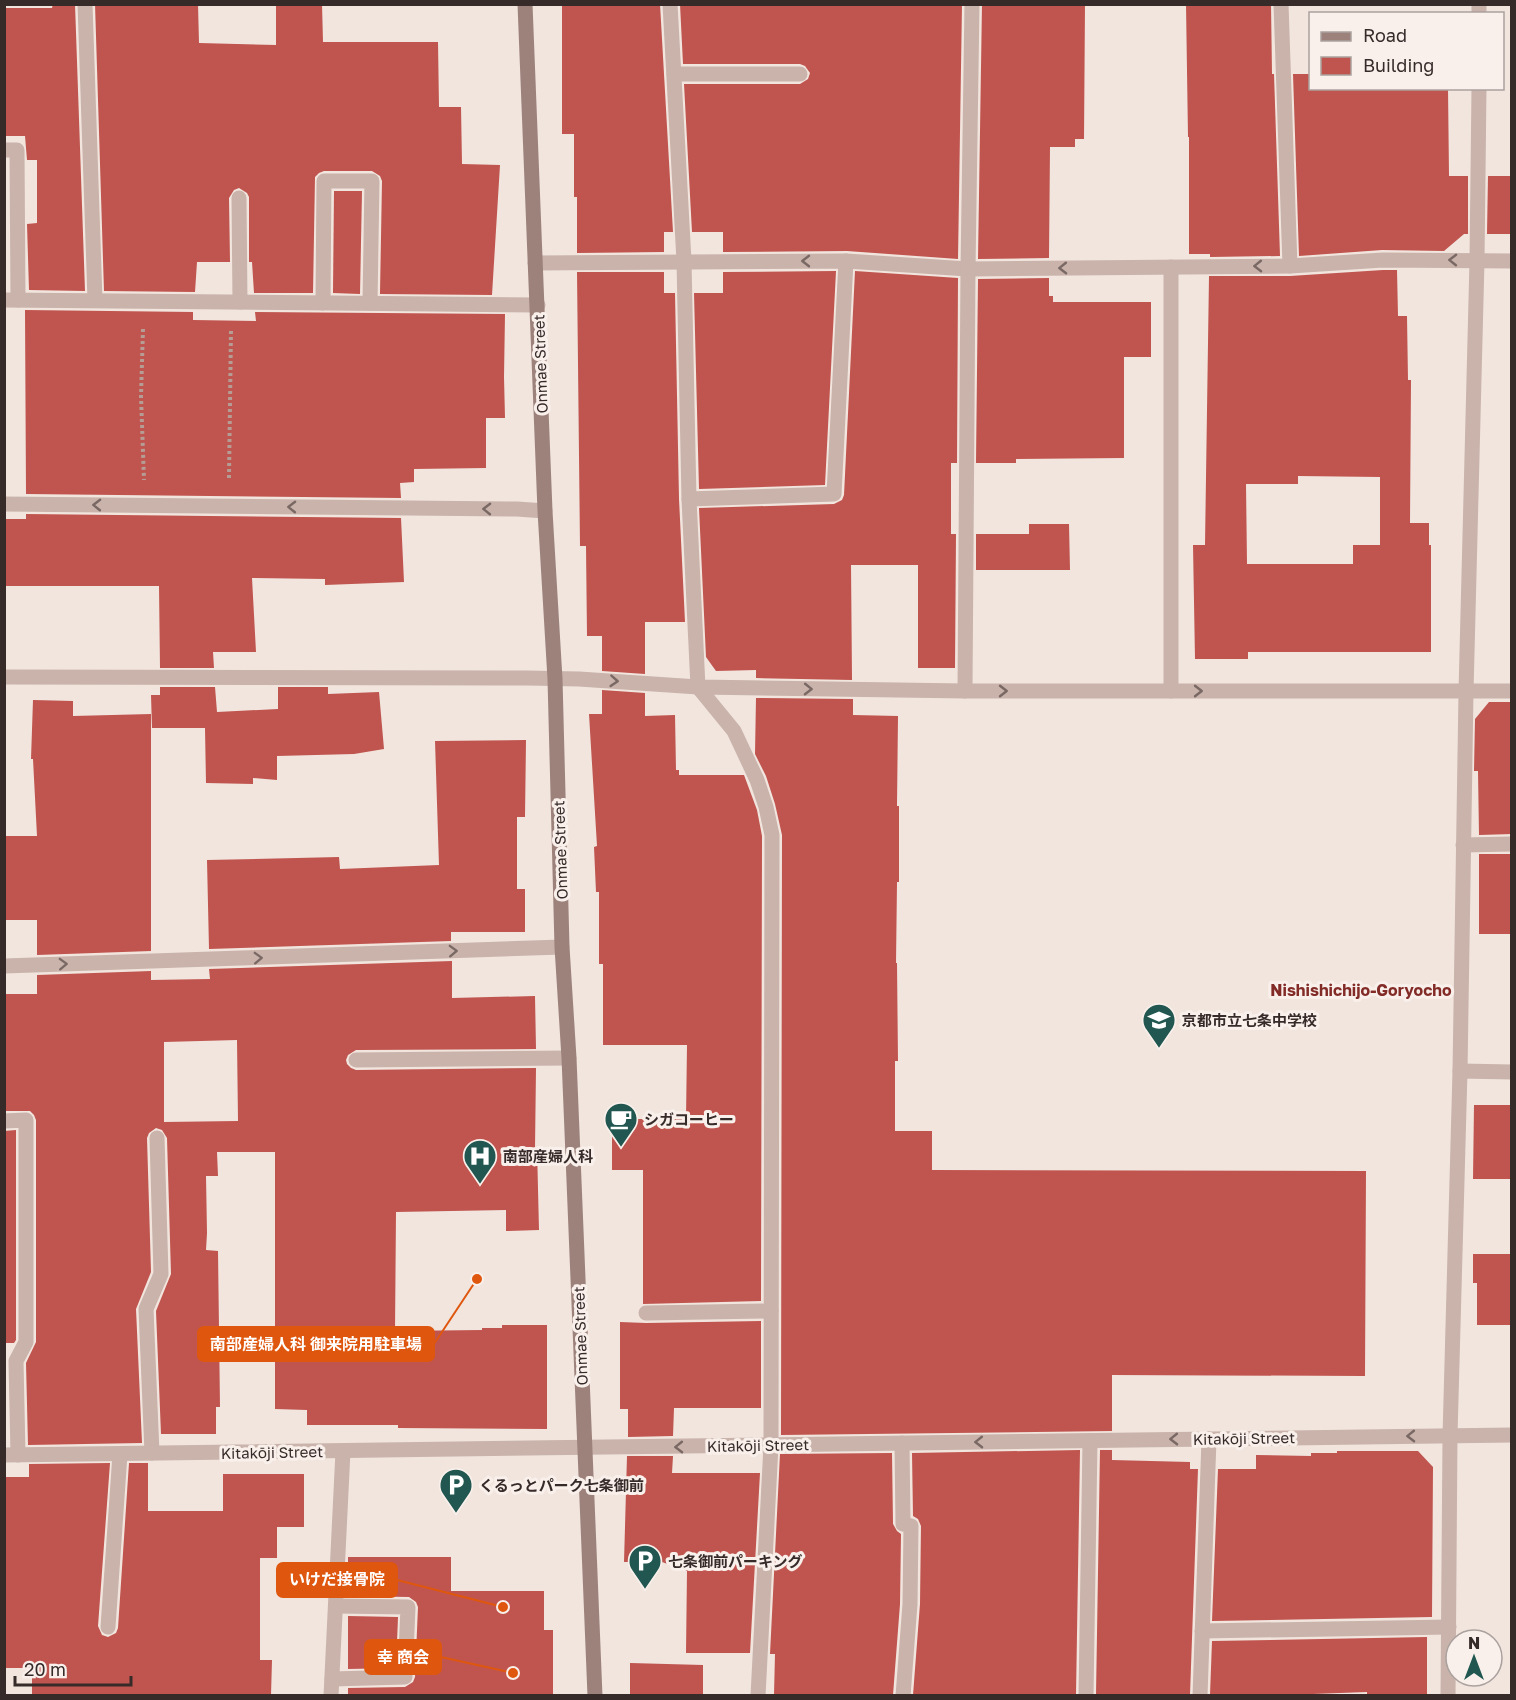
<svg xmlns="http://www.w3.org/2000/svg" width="1516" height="1700" font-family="'Golos Text','Noto Sans JP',sans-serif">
  <rect width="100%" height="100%" fill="#f1e5de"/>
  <g fill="#c0544e" fill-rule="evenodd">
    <path d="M53 4H75L85 291 29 290 27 224 37 223V160H27L25 136H4V8H52Z"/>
    <path d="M95 4H198L199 43 276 45V4H322L323 42H438L439 107H461L462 164 500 165 492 295 380 294 382 181 380 176 372 171H324L319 173 315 177 313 293H254L252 262H249V197L247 193 239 188 234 190 229 198 230 262H197L195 292 104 291Z"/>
    <path d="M562 4H660L673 232H664V252L577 253V197H574V134H562Z"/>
    <path d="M680 4H962L958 259 847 251 723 252V232H692L684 84H800L808 79 810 73 805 66 800 64H683Z"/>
    <path d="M982 4H1085L1084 139H1075V147H1050L1049 258 978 259Z"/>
    <path d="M1186 4H1271L1272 74H1274L1280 256 1210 257V254H1189V137H1188Z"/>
    <path d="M1293 74H1311V88H1448L1449 176H1468V234H1464L1444 251 1382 250 1299 256Z"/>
    <path d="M1488 176H1512V234H1487Z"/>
    <path d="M334 191H362L360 294 333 293Z"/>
    <path d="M1383 270H1397L1398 316H1407L1408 380H1411L1410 523H1429V545H1431V652H1248V659H1195L1193 545H1205L1209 276H1290ZM1298 476 1380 477V545H1353V564H1247L1246 484H1298Z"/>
    <path d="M836 271 825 485 699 489 694 293H723V272Z"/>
    <path d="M855 271 958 278 957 463H951V534H956L955 668H918V565H851L852 680 756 678V670L716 671 706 657 699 508 834 504 842 500 844 495Z"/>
    <path d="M577 272H664V293H675L679 499 685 622H645V674L602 671V636H587L586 546H580Z"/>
    <path d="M1049 278V296H1053V302H1151V357H1124V458L1016 459V463H976L978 279Z"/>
    <path d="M25 310 193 312V320L256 321 255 312 505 314 504 377 505 418H486V468L414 469V482L400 483 401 498 26 494Z"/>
    <path d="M26 514 401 518 404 582 325 585V579L252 578 256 652H213L214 668H160L159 586H4V519H26Z"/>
    <path d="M1029 524H1069L1070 570H976V534H1029Z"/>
    <path d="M160 687H215L217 712 278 709V687H328V694L379 692 384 749 354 754 277 756V780L253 778V784L206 783 205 728H152L151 695H160Z"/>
    <path d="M602 690 645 693V716L675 715 676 770H679V775H744L757 810 762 836 761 1301 643 1304V1170H612V1119H686L687 1045H603V964H599V892H596L594 847 597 846 589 714H602Z"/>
    <path d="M756 698 853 699V715L898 716 897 806H899V882H897L896 963H897L898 1061H895V1131H932V1170L1366 1171 1365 1376 1112 1375V1431L781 1435 782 835 775 804 766 776 755 754Z"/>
    <path d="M33 700 73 701V716L151 714V951L37 955V920H4V836H37L33 759H31Z"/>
    <path d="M1489 702H1512V834L1479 835 1478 771H1474L1475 719Z"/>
    <path d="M526 740 525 817H517V889H525V932H451V941L209 949 207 860 339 857 340 869 439 865 435 741Z"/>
    <rect x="1479" y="854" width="33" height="80"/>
    <path d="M452 961V998L535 996 536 1049 356 1050 348 1055 346 1060 347 1064 351 1068 356 1070 536 1068 535 1148H537L539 1230 506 1231V1210L396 1212 395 1331 482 1330V1328H502V1325H547V1429L398 1428V1425H307V1410L275 1409V1152H217L218 1176H206L207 1233 206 1250 218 1251 220 1407H216V1434H161L156 1311 171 1274 167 1138 162 1130 156 1128 149 1133 147 1138 151 1272 136 1309 142 1443 28 1445 26 1363 36 1342V1120L34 1115 30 1111H4V994H37V975L151 971V980L210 979 209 969ZM237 1040 238 1121 164 1122V1042Z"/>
    <path d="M1474 1105H1512V1179H1473Z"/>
    <path d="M16 1130V1340L14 1343H4V1131Z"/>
    <path d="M1473 1254H1512L1510 1325H1477V1283H1473Z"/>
    <path d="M761 1321V1408H674L673 1436 628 1437V1409H620V1322L646 1323Z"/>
    <path d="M1080 1450 1076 1695H913L920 1604 921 1526 918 1519 913 1516 912 1453Z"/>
    <path d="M1100 1450H1112V1460L1190 1462V1469H1198L1190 1695H1096Z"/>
    <path d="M1337 1451H1418L1433 1467 1432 1617 1212 1621 1218 1469H1256V1455L1311 1456V1453H1337Z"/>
    <path d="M892 1453 893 1524 897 1531 901 1534 900 1604 893 1695H774L775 1654H770L780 1454Z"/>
    <path d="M627 1456H673L672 1473H760L750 1653H686L687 1571 662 1562H624Z"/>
    <path d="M110 1463 98 1626 102 1635 108 1637 116 1633 118 1628 129 1463H148V1511H223V1474H304V1527H277V1558H260V1660H272L271 1695H32V1668H4V1477H29V1464Z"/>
    <path d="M348 1557H451V1591H544V1630H553V1695H348V1688L405 1687 413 1682 415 1677 418 1607 416 1602 409 1597 348 1596Z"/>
    <path d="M348 1616 398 1617 396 1668 348 1669Z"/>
    <path d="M1427 1637V1695H1367V1692L1286 1695H1210L1212 1641Z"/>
    <path d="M630 1663 703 1665V1695L630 1694Z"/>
  </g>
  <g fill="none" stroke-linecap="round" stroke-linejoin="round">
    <g stroke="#b59d95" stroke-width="4" stroke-dasharray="3 3" stroke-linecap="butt">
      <path d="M143 329 141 396 144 480"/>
      <path d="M229 478 231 330"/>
    </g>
    <g stroke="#c9b3ab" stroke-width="15">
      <path d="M85 4 95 300"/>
      <path d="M670 4 684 261 689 499 698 687 734 731 757 780 766 807 772 835 771 1445 758 1696"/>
      <path d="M1281 4 1290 266"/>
      <path d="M674 74H800"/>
      <path d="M4 150H17L18 300"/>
      <path d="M239 198 240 302"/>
      <path d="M1171 267V691"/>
      <path d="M323 303 324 181H372L370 303"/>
      <path d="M689 499 834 494 846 261"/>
      <path d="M1463 845 1512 844"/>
      <path d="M356 1060 569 1058"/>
      <path d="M4 1121 26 1120V1342L16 1361 18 1455"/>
      <path d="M646 1313 771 1311"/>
      <path d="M902 1443 903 1524 911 1526 910 1604 903 1696"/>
      <path d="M152 1453 146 1309 161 1274 157 1138"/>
      <path d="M108 1627 120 1454"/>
      <path d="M1202 1631 1449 1627"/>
      <path d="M332 1679 405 1677 408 1607 336 1606"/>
      <path d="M331 1696 343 1451"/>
      <path d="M1086 1696 1090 1441"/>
      <path d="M1200 1696 1209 1439"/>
    </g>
    <g stroke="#c9b3ab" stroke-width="15">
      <path d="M1479 14V4"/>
      <path d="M535 263 846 261 968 269 1290 266 1383 260 1512 261"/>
      <path d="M4 300 538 305"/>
      <path d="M4 504 517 509 545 511"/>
      <path d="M4 677 527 678 579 679 698 687 965 691H1512"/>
      <path d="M965 691 968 269 972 4"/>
      <path d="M4 966 562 947"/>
      <path d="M1460 1071 1512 1072"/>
      <path d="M4 1455 1512 1435"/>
      <path d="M1448 1696 1450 1436 1460 1071 1466 692 1477 261 1479 88"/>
    </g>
    <path stroke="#9d827c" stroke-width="15" d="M525 4 545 511 555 679 562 947 569 1058 595 1696"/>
  </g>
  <defs><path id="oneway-chevron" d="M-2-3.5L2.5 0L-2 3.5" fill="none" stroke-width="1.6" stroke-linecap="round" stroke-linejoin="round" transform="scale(1.5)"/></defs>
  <g stroke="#796864">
    <use href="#oneway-chevron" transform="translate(1453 260) rotate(-179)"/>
    <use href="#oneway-chevron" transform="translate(806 261) rotate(180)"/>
    <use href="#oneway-chevron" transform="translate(1258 266) rotate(179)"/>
    <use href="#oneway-chevron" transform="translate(1063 268) rotate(179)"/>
    <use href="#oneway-chevron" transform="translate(97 505) rotate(-179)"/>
    <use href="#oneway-chevron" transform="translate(292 507) rotate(-179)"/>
    <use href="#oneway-chevron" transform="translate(487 509) rotate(-179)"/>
    <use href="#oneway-chevron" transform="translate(614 681) rotate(4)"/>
    <use href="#oneway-chevron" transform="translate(808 689) rotate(1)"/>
    <use href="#oneway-chevron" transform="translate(1003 691)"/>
    <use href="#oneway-chevron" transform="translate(1198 691)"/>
    <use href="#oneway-chevron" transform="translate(453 951) rotate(-2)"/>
    <use href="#oneway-chevron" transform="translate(258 958) rotate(-2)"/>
    <use href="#oneway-chevron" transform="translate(63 964) rotate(-2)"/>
    <use href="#oneway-chevron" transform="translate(1411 1436) rotate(179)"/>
    <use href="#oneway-chevron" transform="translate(1174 1439) rotate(179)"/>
    <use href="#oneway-chevron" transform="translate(979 1442) rotate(179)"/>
    <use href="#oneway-chevron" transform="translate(679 1447) rotate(179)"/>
  </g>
  <defs>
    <g id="school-pin" transform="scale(1.725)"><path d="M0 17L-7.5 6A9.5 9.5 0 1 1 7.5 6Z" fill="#215750" stroke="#f9f0eb"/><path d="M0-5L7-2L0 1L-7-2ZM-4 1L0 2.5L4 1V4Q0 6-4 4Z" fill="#fff"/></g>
    <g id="cafe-pin" transform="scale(1.725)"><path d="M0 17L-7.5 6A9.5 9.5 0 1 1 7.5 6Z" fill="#215750" stroke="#f9f0eb"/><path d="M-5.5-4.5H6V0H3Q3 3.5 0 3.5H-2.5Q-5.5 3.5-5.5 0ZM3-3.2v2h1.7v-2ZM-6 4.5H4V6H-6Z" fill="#fff"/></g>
    <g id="hospital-pin" transform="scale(1.725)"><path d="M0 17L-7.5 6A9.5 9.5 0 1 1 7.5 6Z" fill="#215750" stroke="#f9f0eb"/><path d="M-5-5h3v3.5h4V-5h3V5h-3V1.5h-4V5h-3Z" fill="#fff"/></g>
    <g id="parking-pin" transform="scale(1.725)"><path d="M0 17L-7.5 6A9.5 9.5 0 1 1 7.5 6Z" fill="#215750" stroke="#f9f0eb"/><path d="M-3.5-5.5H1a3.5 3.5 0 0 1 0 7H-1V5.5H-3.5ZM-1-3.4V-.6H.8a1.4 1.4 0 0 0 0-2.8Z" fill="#fff"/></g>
  </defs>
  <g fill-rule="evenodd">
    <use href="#school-pin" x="1159" y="1020"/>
    <use href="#cafe-pin" x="621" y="1119"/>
    <use href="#hospital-pin" x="480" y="1156"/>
    <use href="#parking-pin" x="456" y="1485"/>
    <use href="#parking-pin" x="645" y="1561"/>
  </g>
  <g text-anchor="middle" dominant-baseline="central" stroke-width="6" stroke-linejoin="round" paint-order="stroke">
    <g font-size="15" fill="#372b2a" stroke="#f9f0eb">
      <text transform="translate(540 364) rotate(-92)">Onmae Street</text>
      <text transform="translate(560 850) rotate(-92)">Onmae Street</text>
      <text transform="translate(580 1336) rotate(-92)">Onmae Street</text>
      <text transform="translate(1244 1438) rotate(-1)">Kitakōji Street</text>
      <text transform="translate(758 1445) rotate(-1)">Kitakōji Street</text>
      <text transform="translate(272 1452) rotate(-1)">Kitakōji Street</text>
    </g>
    <g font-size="15" font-weight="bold" fill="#372b2a" stroke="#f9f0eb" text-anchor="start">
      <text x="1182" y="1020">京都市立七条中学校</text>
      <text x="644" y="1119">シガコーヒー</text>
      <text x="503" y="1156">南部産婦人科</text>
      <text x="479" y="1485">くるっとパーク七条御前</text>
      <text x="668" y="1561">七条御前パーキング</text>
    </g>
    <g font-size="16" font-weight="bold" fill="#822b27" stroke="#f9f0eb">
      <text x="1361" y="990">Nishishichijo-Goryocho</text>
    </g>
  </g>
  <path fill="none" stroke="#df570e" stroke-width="2" d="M477 1279L434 1344M503 1607L397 1580M513 1673L441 1657"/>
  <g fill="#df570e" stroke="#f9f0eb" stroke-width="2">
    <circle cx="477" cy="1279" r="6"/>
    <circle cx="503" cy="1607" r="6"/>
    <circle cx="513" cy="1673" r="6"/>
  </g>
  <g fill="#df570e" stroke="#df570e" stroke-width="2">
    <rect x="198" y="1327" width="236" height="34" rx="6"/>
    <rect x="277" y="1563" width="120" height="34" rx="6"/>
    <rect x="365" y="1640" width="76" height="34" rx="6"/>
  </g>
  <g font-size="16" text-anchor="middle" font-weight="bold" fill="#fff">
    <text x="316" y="1350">南部産婦人科 御来院用駐車場</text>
    <text x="337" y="1585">いけだ接骨院</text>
    <text x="403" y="1663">幸 商会</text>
  </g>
  <rect width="1516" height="1700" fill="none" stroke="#372b2a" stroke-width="12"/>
  <rect x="1309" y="12" width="195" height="78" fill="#f9f0eb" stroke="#aba19e" stroke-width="1.5"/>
  <rect x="1321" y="32" width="30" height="9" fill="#9d827c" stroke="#aba19e" stroke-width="1.5"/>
  <text x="1363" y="42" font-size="18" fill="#372b2a">Road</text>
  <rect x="1321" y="57" width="30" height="18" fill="#c0544e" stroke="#aba19e" stroke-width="1.5"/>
  <text x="1363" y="72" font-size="18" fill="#372b2a">Building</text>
  <g transform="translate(1474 1658)"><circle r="28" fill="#f9f0eb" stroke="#aba19e" stroke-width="1.5"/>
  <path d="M0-4.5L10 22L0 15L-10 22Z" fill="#215750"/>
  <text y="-9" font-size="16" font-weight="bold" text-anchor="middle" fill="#372b2a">N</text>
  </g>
  <path d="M15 1676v9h116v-9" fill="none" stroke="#372b2a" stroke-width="3"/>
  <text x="24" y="1676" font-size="18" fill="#372b2a" stroke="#f9f0eb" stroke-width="4.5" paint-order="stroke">20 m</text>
</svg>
